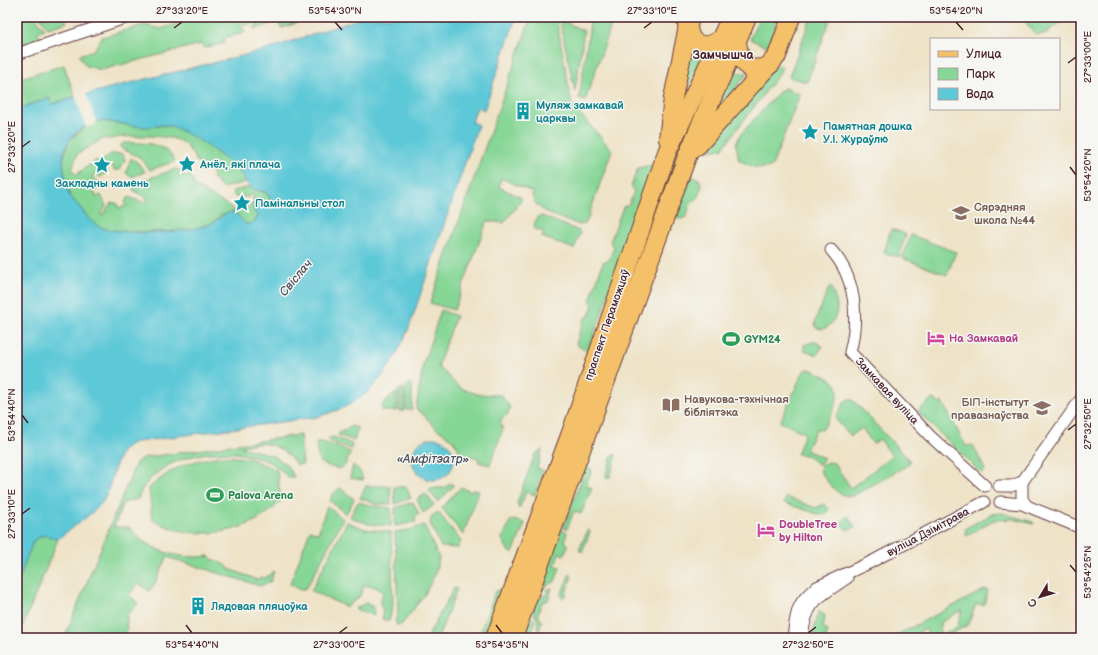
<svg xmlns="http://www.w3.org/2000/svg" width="1098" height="655" font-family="'Balsamiq Sans',sans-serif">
  <rect width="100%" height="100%" fill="#f6f6f2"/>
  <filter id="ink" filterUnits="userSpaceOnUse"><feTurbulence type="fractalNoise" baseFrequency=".025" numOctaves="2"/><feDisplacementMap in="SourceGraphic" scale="8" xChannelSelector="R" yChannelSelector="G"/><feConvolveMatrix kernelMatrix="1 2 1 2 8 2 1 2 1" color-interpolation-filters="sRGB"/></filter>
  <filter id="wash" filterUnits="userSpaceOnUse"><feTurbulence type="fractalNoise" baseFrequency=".012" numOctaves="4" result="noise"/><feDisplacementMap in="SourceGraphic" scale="16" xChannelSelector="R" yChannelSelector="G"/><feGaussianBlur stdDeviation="0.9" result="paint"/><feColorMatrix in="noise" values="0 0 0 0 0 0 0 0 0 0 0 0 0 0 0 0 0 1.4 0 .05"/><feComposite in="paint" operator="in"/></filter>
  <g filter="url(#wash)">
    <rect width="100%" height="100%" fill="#eee3c7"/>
    <g fill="#86d696" stroke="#687a60">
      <path d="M17 17H35L45 29 37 32 41 39 17 47Z"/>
      <path d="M40 17H65L67 22 48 28Z"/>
      <path d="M199 17H302L297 23 282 28 276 22 256 29 254 28 259 21 239 27 245 30 244 33 224 38 225 43 204 48 201 44 101 70 86 66 79 55 94 50 102 37 144 25 161 29Z"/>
      <path d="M531 17H556L572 105 612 150 586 223 580 225C564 219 532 213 532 192L501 178 499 187 520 197 522 199 504 223 487 221 454 310 430 303Z"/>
      <path d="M559 17 561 20 584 31 575 92Z"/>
      <path d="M591 17H614L585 101 579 99Z"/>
      <path d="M759 17H779L767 47 750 39Z"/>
      <path d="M811 17H831L807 82 789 77Z"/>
      <path d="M1021 17H1070L1049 30V33L1036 35Z"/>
      <path d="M690 53 698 60 703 59 679 103Z"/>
      <path d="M64 65 75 97 52 104 49 98 17 109V79Z"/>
      <path d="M780 65 782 67 779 74 722 149 709 151 773 68Z"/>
      <path d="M733 67 738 73H748L708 121Z"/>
      <path d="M785 88 800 94 772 166C760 171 750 166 739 160L736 144 740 135 781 90Z"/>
      <path d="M96 121C114 121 131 127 148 127 155 127 162 124 169 126 192 133 234 160 246 181L243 183 222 188 213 179V174L206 165 198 163C193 156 190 148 183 143 171 134 136 136 122 137 115 137 110 141 104 138L77 154 72 170 76 175 96 160 98 162 103 161 110 154H123L125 161 119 170H114L112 165 106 167 107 172 101 177 94 174 92 177 99 182V188L94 190 96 197 101 195 106 206 101 214 102 216 111 203H117L119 208 126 206 125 201 129 197 145 203 148 199 133 190 135 183 176 169 179 170 182 175 191 176 195 186 232 208V210L237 211 238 208 249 207 254 197 252 194 249 197H235L233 194V191L250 187C259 193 268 189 271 202L267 207H262L258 204 256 211 258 216 252 224C244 224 241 222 238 215H221L211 224 186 231 144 232 110 230 95 226 70 196 62 163 69 140 86 126Z"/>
      <path d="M123 143C143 143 164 141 175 161L150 170 138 156 122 149 120 146Z"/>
      <path d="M131 158 137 162 145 172 131 177 126 173Z"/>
      <path d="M652 165 656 166 588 351 578 346 576 344 584 319 589 316 593 304 590 301 603 262 609 260 614 247 610 242 623 207 629 204 634 191 631 186 638 168Z"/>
      <path d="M693 177 699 179 702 186 697 199 692 201 686 217 681 219 676 218 675 215 690 179Z"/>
      <path d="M542 216 579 231 580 234 574 249 542 237 544 232 533 228 537 217Z"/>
      <path d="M891 229 906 234 899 257 884 253Z"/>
      <path d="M911 235 956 252 947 275 902 258Z"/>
      <path d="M829 287H831C833 293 836 300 837 306 838 316 828 335 816 327L815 322Z"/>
      <path d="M441 310 456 316 438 366 460 388 477 394 501 395 510 407 508 414 504 416 500 422 503 429 490 465 478 462 479 458 460 454C457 442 450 437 440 431 432 426 426 415 416 409L423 364Z"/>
      <path d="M812 342H817L822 347 817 355 804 350V345Z"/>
      <path d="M810 369C817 373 830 377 835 383 844 393 829 421 822 430L816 429 806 450 824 458 820 465 805 455 797 454 805 433 780 422 802 374 805 370Z"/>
      <path d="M409 383 412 385V410H406V387Z"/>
      <path d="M402 388 404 389V411H399L398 391Z"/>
      <path d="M396 393 397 411H382V405Z"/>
      <path d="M849 399 854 401 910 461 908 465 853 496C837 498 828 482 820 471L821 466 828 462 834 463 851 488 892 456 880 439 873 444 862 428 851 436 835 419 845 401Z"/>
      <path d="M932 399 936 400 939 404 942 402 966 446 973 445 985 470 983 473H981L919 413V410Z"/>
      <path d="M352 426 358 428 354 441 338 435 339 433Z"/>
      <path d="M300 435 303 464 297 465C281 445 266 439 241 447 261 452 285 455 294 477H288C255 437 154 447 138 499L123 503 114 527H129C147 551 179 560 209 556L212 559 226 565 229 569 258 580 260 577 265 578 274 571 271 581 260 586 167 557 154 585 149 591 139 583 129 595 138 603 127 615 126 638H64L136 463 142 458Z"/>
      <path d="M334 437 352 444 351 449 329 441V438Z"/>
      <path d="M316 442H323L351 452 345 465 340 469C319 464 318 464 316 442Z"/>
      <path d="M542 450 537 468 543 470 535 495 526 492 519 509 517 503 535 454Z"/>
      <path d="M615 454 616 457 610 477 607 478 606 475 612 455Z"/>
      <path d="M221 456 248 458 277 470 281 501C254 530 215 538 177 530 168 528 160 523 152 519L149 488C176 465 187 462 221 456Z"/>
      <path d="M353 465 360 471 363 480 350 478Z"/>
      <path d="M586 467 592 470 586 485 592 488 581 514 574 511 567 529 563 528Z"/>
      <path d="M451 483 454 486 438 502 429 491 432 488H444Z"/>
      <path d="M366 486H390L391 504H376L360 498Z"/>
      <path d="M394 487H406L411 498 395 504Z"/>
      <path d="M461 487 471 492 473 489 479 491 463 535 442 508Z"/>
      <path d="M340 488 354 499 346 514 330 501 332 495Z"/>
      <path d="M426 494 434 505 423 513 417 499Z"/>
      <path d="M786 497 816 508 824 504 829 509 825 515H821L784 503Z"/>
      <path d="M358 502 374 506 391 508V526L369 524 350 517Z"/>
      <path d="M413 502 419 514 414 517 416 522 395 526V508Z"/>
      <path d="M327 506 343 519 307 587 301 590 290 584 310 530 318 533Z"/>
      <path d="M438 512 461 541 458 548 441 547 430 523 432 516Z"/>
      <path d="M1002 513 1033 522 1034 524 1012 519 993 520 967 536 965 534 966 528 992 514Z"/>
      <path d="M848 516 855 527 847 530 843 527C841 521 843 519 848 516Z"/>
      <path d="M513 520 525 523 513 553 509 552 502 539 510 521Z"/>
      <path d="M347 522 365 529 391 532 393 605 389 621 382 619 383 612 380 603 383 593 376 587 364 585 360 596 347 607 311 591Z"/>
      <path d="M424 525 439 558 434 576 425 594 402 624 397 625 395 621 398 613 395 532 409 530Z"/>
      <path d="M588 529 590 532 582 552 579 550Z"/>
      <path d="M561 530 567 532 565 540 568 545 564 555 559 553 555 565 560 567 555 582 545 586 542 592 537 595Z"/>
      <path d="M48 535 58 539 22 628 17 627V586L26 558 33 541 40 536Z"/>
      <path d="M570 573 572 576 565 596 562 598 561 595Z"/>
      <path d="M454 588 457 589 438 638H427Z"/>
      <path d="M552 588 548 600 542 602 538 614 542 622 539 631 537 628 538 622 533 611 536 600 546 595 547 590Z"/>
      <path d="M986 589 988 590 984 605 976 604 968 625 947 636 945 633 957 627 962 610 940 623 941 638H930L925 629 908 638H891Z"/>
      <path d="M497 590 501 591 484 638H478L495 592Z"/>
      <path d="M366 603 373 607 374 616 355 609Z"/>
      <path d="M819 611 825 616 823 627 828 631 826 638H817L813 631Z"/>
      <path d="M530 618H532L535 622 532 631 537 638H523Z"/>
    </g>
    <g fill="#5dc8d7" stroke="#547481" fill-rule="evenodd">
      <path d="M364 17H516L484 110 477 107 472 122 478 125 410 325C399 354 380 386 354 402 343 409 329 413 317 417L136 442C111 449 115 487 101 504 90 516 71 528 58 539L44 535 33 541 17 586V109L50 98 52 104 117 86 266 50ZM96 121C114 121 130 127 148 127 155 127 162 124 169 126 192 133 224 156 241 173 244 177 245 182 249 186 258 195 267 185 271 202L267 207H262L255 200 252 208 258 216C255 222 253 224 246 224L234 212C222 212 218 222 208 225 177 234 143 234 111 230 94 228 88 218 79 206 76 202 72 200 70 197 68 192 67 184 66 179 58 149 68 133 96 121Z"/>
      <circle cx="433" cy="459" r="21"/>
    </g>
    <path fill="#eee3c7" d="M86 93 97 123 86 128 75 95Z"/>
  </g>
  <g filter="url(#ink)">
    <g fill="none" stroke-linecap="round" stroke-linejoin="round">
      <g stroke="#633c42" stroke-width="13">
        <g id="street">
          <path d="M17 54 128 17"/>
          <path d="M831 250C856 277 859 318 850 352L930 436 985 486"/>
          <path d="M1022 482V499L1027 506"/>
          <path d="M999 486H1011L1022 482 1081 399"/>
          <path d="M1000 502 1022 504 1081 528"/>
          <path d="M793 638C796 614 796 602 817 587L871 562 984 502"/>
          <path d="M802 638C806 600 818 598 847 578"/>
        </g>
      </g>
      <g stroke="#633c42" stroke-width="20">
        <g id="primary">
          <path d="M687 25 691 39C703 50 712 45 723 37"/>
          <path d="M737 43 740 58 750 69 764 68 771 64"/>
          <path d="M668 139 673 98 690 17"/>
          <path d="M697 146 777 56 791 17"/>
          <path d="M495 638 572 430 667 152 731 17"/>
          <path d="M513 638 686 159 747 17"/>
        </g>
      </g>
      <use href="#street" stroke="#fff" stroke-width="11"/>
      <use href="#primary" stroke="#f4c16a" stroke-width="18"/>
    </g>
  </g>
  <path fill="none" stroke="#4a1f2b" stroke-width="1.5" d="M335 22 342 30M956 22 963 30M174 28 182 22M644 28 652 22M1068 63 1076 57M22 147 30 141M1070 167 1076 175M22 415 28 423M1068 430 1076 424M22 514 30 508M1070 565 1076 572M186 625 192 633M496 625 502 633M339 633 347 627M808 633 816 627"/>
  <defs>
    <g id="building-bare" transform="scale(1.38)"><path d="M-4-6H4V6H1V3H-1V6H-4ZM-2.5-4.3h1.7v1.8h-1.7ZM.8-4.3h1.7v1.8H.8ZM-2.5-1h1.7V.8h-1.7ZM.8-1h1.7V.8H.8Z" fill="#0f9aa8" stroke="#f6f6f2" stroke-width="2.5" paint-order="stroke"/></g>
    <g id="sight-bare" transform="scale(1.38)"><path d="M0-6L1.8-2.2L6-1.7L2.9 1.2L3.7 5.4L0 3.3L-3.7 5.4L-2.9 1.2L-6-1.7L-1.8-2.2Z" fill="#0f9aa8" stroke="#f6f6f2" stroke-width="2.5" paint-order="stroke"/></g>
    <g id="school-bare" transform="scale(1.38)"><path d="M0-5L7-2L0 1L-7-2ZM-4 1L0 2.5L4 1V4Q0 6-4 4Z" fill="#8d6e63" stroke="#f6f6f2" stroke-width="2.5" paint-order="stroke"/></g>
    <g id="hotel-bare" transform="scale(1.38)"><path d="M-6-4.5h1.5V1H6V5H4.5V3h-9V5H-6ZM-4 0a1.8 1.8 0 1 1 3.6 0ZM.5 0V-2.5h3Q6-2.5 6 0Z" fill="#d1479c" stroke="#f6f6f2" stroke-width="2.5" paint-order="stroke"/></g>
    <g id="stadium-bare" transform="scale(1.38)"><path d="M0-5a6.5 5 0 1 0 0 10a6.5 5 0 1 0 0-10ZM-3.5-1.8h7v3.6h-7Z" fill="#2e9e5b" stroke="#f6f6f2" stroke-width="2.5" paint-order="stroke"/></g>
    <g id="library-bare" transform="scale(1.38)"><path d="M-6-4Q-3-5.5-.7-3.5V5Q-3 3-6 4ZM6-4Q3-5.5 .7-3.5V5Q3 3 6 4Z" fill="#8d6e63" stroke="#f6f6f2" stroke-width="2.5" paint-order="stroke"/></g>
    <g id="university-bare" transform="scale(1.38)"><path d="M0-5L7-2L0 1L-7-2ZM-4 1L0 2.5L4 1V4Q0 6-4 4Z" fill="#8d6e63" stroke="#f6f6f2" stroke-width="2.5" paint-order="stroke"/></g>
  </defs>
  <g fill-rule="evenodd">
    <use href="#building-bare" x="523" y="111"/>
    <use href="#sight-bare" x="810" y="132"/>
    <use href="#sight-bare" x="187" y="164"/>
    <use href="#sight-bare" x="102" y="165"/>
    <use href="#sight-bare" x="242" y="203"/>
    <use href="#school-bare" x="961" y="213"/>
    <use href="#hotel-bare" x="936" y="338"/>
    <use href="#stadium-bare" x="731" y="339"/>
    <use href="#library-bare" x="671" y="405"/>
    <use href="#university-bare" x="1042" y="408"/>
    <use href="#stadium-bare" x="215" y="495"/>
    <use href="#hotel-bare" x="766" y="530"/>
    <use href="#building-bare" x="198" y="606"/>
  </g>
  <g text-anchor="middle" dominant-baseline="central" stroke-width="3" stroke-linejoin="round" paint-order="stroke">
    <g font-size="11" font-weight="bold" fill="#0d838f" stroke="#f6f6f2" text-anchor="start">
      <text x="536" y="105">Муляж замкавай<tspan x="536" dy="13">царквы</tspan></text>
      <text x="823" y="126">Памятная дошка<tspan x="823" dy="13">У.І. Жураўлю</tspan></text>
      <text x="200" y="164">Анёл, які плача</text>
      <text x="102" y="183" text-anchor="middle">Закладны камень</text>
      <text x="255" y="203">Памінальны стол</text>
      <text x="211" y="606">Лядовая пляцоўка</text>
    </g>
    <g font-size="11" font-weight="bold" fill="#785e54" stroke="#f6f6f2" text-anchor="start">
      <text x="974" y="207">Сярэдняя<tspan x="974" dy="13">школа №44</tspan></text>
      <text x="684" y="399">Навукова-тэхнічная<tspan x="684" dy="13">бібліятэка</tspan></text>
      <text x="1029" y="402" text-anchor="end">БІП-інстытут<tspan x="1029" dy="13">правазнаўства</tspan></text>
    </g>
    <g font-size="11" fill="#4a1f2b" stroke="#f6f6f2">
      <text transform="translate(607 325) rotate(-71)">праспект Пераможцаў</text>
      <text transform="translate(887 391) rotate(47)">Замкавая вуліца</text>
      <text transform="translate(928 532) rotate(-28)">вуліца Дзімітрава</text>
    </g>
    <g font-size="11" font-weight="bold" fill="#b23c85" stroke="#f6f6f2" text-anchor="start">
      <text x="949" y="338">На Замкавай</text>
      <text x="779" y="524">DoubleTree<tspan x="779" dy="13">by Hilton</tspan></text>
    </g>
    <g font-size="11" font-weight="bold" fill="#27864d" stroke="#f6f6f2" text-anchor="start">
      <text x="744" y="339">GYM24</text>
      <text x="228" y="495">Palova Arena</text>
    </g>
    <g font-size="12" font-weight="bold" fill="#4a1f2b" stroke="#f6f6f2">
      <text x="723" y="55">Замчышча</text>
    </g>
    <g font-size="12" font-style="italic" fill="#50525f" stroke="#f6f6f2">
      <text transform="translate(296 278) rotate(-50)">Свіслач</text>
      <text x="433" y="459">«Амфітэатр»</text>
    </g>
  </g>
  <rect width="1098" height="655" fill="none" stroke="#f6f6f2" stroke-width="44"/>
  <rect x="930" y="38" width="130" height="72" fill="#f6f6f2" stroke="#b1a0a2"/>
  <rect x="938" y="51" width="20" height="6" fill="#f4c16a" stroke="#b1a0a2"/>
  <text x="966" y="58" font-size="12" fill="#4a1f2b">Улица</text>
  <rect x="938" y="68" width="20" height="12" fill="#86d696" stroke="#b1a0a2"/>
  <text x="966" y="78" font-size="12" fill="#4a1f2b">Парк</text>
  <rect x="938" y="88" width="20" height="12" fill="#5dc8d7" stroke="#b1a0a2"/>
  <text x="966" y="98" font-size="12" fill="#4a1f2b">Вода</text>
  <g transform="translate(1040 597) rotate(232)" stroke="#f6f6f2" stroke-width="3" paint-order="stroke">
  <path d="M0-3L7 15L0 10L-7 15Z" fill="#4a1f2b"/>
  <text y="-6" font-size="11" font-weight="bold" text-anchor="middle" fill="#4a1f2b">С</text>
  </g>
  <rect x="22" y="22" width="1054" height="611" fill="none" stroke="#4a1f2b" stroke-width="1.5"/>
  <g font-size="10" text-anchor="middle" fill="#4a1f2b">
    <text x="182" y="14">27°33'20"E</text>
    <text x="335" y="14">53°54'30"N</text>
    <text x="652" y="14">27°33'10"E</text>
    <text x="956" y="14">53°54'20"N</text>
    <text transform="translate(1087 57) rotate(-90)" y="4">27°33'00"E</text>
    <text transform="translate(11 147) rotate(-90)" y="4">27°33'20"E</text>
    <text transform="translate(1087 175) rotate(-90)" y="4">53°54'20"N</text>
    <text transform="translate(11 415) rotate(-90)" y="4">53°54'40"N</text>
    <text transform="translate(1087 424) rotate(-90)" y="4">27°32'50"E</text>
    <text transform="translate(11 514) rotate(-90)" y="4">27°33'10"E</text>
    <text transform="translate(1087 572) rotate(-90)" y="4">53°54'25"N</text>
    <text x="192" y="648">53°54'40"N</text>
    <text x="339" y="648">27°33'00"E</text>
    <text x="502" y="648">53°54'35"N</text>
    <text x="808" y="648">27°32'50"E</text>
  </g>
</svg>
